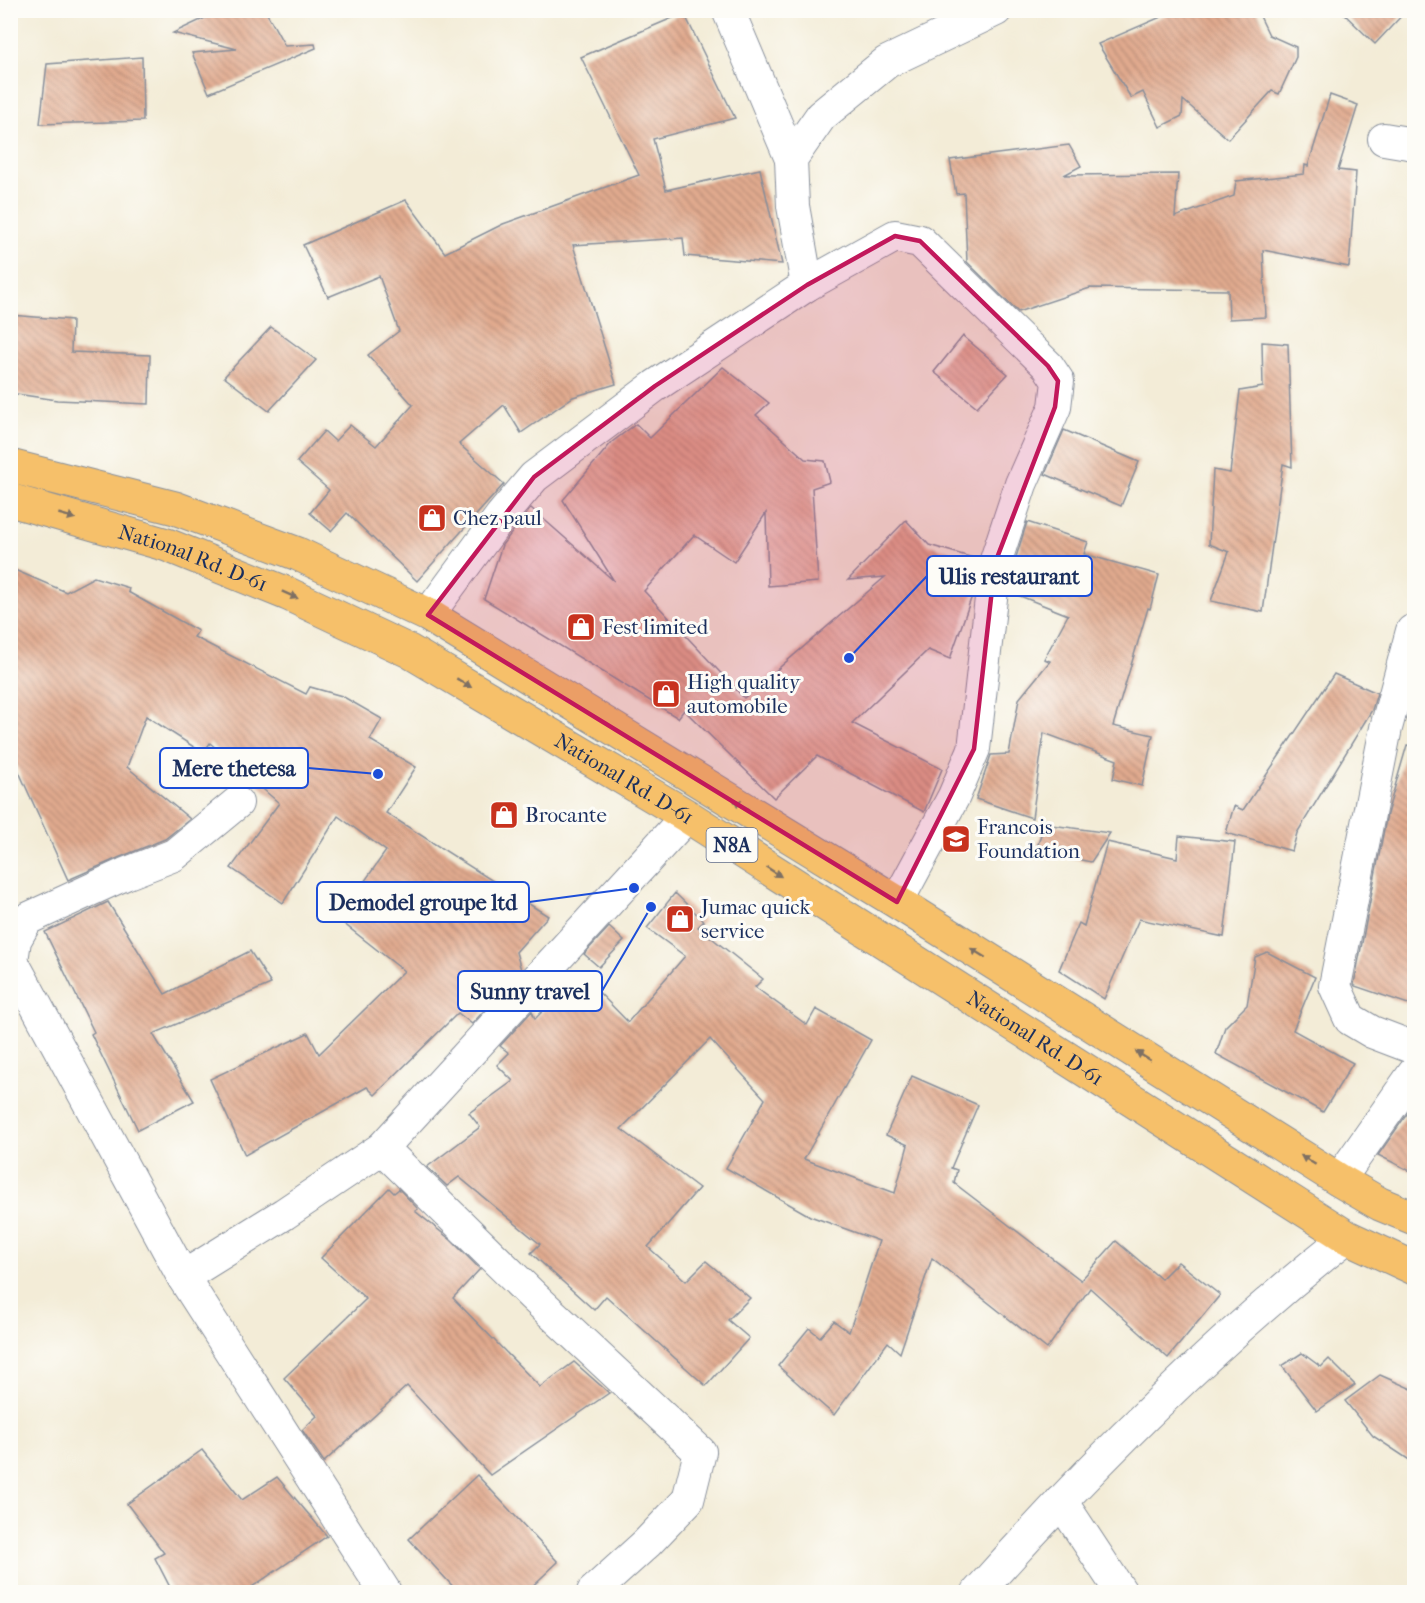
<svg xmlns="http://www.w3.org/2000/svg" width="1425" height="1603" font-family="'IM FELL French Canon',serif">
  <defs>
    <pattern id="building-back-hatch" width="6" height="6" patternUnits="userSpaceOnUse" patternTransform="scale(1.5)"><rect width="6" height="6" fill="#e1aa8e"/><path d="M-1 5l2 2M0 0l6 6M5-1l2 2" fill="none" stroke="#b68b77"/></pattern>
  </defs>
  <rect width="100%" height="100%" fill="#fdfcf7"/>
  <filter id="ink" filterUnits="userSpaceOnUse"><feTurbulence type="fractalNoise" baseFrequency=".0167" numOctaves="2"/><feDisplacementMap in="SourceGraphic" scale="12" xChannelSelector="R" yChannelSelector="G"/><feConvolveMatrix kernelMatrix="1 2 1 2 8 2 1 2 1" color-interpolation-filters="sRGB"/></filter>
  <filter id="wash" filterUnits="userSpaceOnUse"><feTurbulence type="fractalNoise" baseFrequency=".008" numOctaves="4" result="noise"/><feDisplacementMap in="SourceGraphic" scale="24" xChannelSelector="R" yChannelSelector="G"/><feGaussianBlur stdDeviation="1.35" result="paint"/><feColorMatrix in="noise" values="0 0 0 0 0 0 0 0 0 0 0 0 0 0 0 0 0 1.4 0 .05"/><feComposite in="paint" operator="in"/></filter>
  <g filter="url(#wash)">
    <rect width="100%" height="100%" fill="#f3ecd7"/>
    <g id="blocks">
      <g fill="url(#building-back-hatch)">
        <path d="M222 10H265L285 46 315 44 316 48 209 93 192 53 237 49 173 33Z"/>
        <path d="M1177 10H1257L1269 35 1296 47V57L1279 94 1272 91 1228 139 1183 100 1182 116 1160 127 1143 92 1131 98 1098 44Z"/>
        <path d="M1340 10H1407L1375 44Z"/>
        <path d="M684 13 735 118 653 139 666 190 760 169 782 264 685 256 683 238 573 245 616 384 573 397 521 433 504 405 459 444 504 484 417 581 347 513 331 531 310 513 329 490 297 462 324 431 335 441 350 425 376 446 413 405 368 355 399 331 379 276 328 297 303 245 406 200 445 253 503 224 639 175 581 57Z"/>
        <path d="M142 57 143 121 40 124 47 64Z"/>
        <path d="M1330 95 1358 105 1338 170 1356 172 1349 267 1263 250 1266 317 1229 319 1228 290 1090 288 1018 312 967 262 964 193 956 194 950 160 1069 145 1081 166 1064 175 1178 174 1175 217 1234 196 1236 181 1304 174 1305 165 1308 166Z"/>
        <path d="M10 315 72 320 71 352 150 355 149 404 57 400 10 393Z"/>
        <path d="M271 327 316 360 269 411 224 377Z"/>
        <path d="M963 336 1008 374 977 407 934 372Z"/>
        <path d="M1262 342 1288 344 1292 467 1283 464 1263 612 1211 601 1229 552 1209 544 1213 470 1230 473 1240 391 1263 387Z"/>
        <path d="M723 367 769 403 756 415 805 459 825 461 830 482 812 488 818 582 768 586 766 513 734 562 694 535 644 591 744 698 885 577 848 580 906 520 929 545 977 559 974 590 950 659 928 650 852 723 942 769 924 812 817 756 774 798 684 710 678 718 484 599 502 545 531 508 614 581 563 500 612 442 636 424 650 438Z"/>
        <path d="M1064 430 1139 462 1121 506 1045 474Z"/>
        <path d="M1027 522 1088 542 1084 554 1159 575 1150 609 1148 608 1113 726 1153 735 1142 786 1113 779 1117 760 1044 733 1032 818 976 799 991 755 1009 754 1019 699 1050 661 1044 659 1068 615 1010 592 1013 567Z"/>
        <path d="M10 568 66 592 94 577 129 588 128 592 198 631 194 637 306 694 310 687 342 696 382 719 370 740 416 767 386 813 548 916 516 952 521 970 472 1024 458 1013 375 1095 367 1087 245 1155 210 1079 308 1033 319 1054 404 971 338 919 386 851 338 816 283 903 231 868 279 803 210 743 203 753 146 716 127 767 190 819 165 839 118 858 68 880 10 752Z"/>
        <path d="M1334 674 1377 693 1372 710 1297 833 1292 851 1226 833 1234 806 1243 810Z"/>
        <path d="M1407 745 1414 746V1006L1355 986 1354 984 1387 814Z"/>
        <path d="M1044 824 1110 833 1091 862 1036 851Z"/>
        <path d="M1179 836 1235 842 1224 937 1139 919 1104 999 1059 970 1079 923 1084 926 1107 842 1177 858Z"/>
        <path d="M675 893 704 921 698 927 763 979 755 987 807 1025 816 1009 871 1040 804 1159 895 1193 908 1145 886 1135 912 1076 978 1105 951 1168 957 1170 954 1183 1082 1281 1081 1280 1116 1241 1161 1279 1178 1262 1220 1295 1168 1358 1090 1288 1047 1349 932 1258 900 1353 888 1342 834 1415 778 1366 809 1328 820 1337 834 1321 849 1332 879 1241 810 1216 726 1168 765 1099 710 1039 621 1129 699 1188 648 1247 686 1281 706 1261 750 1298 728 1320 749 1338 706 1386 606 1296 594 1310 531 1253 540 1244 459 1177 447 1186 427 1167 480 1127 469 1113 513 1081 497 1065 509 1053 500 1046 532 1011 535 1019 580 973 628 1022 685 956 647 928Z"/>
        <path d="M108 902 165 994 250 951 271 984 153 1034 194 1101 138 1130 91 1034 94 1032 45 932Z"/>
        <path d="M609 927 624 941 599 967 584 954Z"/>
        <path d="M1267 952 1315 977 1293 1030 1353 1063 1323 1112 1216 1054 1225 1027 1247 1005 1255 957Z"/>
        <path d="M1414 1104V1173L1378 1155Z"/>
        <path d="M389 1188 394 1193 399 1189 418 1209 415 1211 451 1240 480 1269 453 1298 540 1387 574 1362 609 1393 490 1475 407 1386 324 1462 302 1430 317 1416 284 1378 366 1299 321 1258Z"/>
        <path d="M1302 1353 1321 1367 1329 1359 1355 1385 1317 1411 1282 1366Z"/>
        <path d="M1380 1375 1414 1390V1463L1373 1436 1345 1401Z"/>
        <path d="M202 1450 242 1500 277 1477 327 1536 243 1593H173L155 1558 164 1553 127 1504Z"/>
        <path d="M477 1475 558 1562 525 1593H459L409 1539Z"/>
      </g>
    </g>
  </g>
  <g filter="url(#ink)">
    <use href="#blocks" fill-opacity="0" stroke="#878e9a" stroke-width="1.5"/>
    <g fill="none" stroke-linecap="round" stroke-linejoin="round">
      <g stroke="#878e9a" stroke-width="34">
        <g id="minor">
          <path d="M728 10 791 159"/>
          <path d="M1384 139 1414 144"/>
          <path d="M807 285 793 206 791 159 821 116 887 62 996 10"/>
          <path d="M428 615 501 516 534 477 655 386 807 285 895 236 920 241 1048 366 1058 381 1055 407 1021 484 995 563 974 749 954 796 897 902"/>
          <path d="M1412 631 1386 728 1335 986 1350 1019 1372 1032 1414 1048"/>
          <path d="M382 1148 533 1296 700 1452 688 1500 647 1543 593 1592"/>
          <path d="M1339 1180 1414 1073"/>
          <path d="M183 1277 12 961 15 940 27 919 125 874 174 855 237 803"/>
          <path d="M1061 1501 1121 1592"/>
          <path d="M385 1592 183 1277 284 1214 382 1148 687 816"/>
          <path d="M978 1592C1091 1465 1213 1343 1347 1237"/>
        </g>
      </g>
      <g stroke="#878e9a" stroke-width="35">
        <g id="trunk">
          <path d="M10 466 175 508 298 554 428 615 897 902 1339 1180 1380 1204 1414 1218"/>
          <path id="s1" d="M10 500 167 545 288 594 409 651 687 816 1347 1237 1414 1268"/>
        </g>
      </g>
      <use href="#minor" stroke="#fff" stroke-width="32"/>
      <use href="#trunk" stroke="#f6c06b" stroke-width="33"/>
    </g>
    <defs><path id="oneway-solid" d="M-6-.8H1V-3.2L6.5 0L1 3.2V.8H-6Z" transform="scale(1.5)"/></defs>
    <g fill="#7e7064">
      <use href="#oneway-solid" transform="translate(67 516) rotate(16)"/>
      <use href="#oneway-solid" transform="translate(290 595) rotate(24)"/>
      <use href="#oneway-solid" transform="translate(464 683) rotate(31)"/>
      <use href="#oneway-solid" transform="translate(741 805) rotate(-148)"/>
      <use href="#oneway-solid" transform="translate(774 872) rotate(33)"/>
      <use href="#oneway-solid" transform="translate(978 953) rotate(-148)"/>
      <use href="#oneway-solid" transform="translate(1143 1056) rotate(-148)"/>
      <use href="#oneway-solid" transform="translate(1308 1160) rotate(-148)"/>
    </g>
  </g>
  <path fill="#c2185b" fill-opacity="0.2" stroke="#c2185b" stroke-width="4.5" stroke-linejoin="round" d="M895 236 920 241 1048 366 1058 381 1055 407 995 563 974 749 897 902 428 615 534 477 655 386 807 285Z"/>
  <defs>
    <g id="shop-square" transform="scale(1.5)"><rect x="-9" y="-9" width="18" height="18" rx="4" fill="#c8321e" stroke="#fdfcf7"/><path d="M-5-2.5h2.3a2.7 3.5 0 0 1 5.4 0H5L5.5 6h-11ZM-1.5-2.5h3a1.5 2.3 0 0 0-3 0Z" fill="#fff"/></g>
    <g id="school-square" transform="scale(1.5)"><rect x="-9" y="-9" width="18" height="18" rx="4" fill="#c8321e" stroke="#fdfcf7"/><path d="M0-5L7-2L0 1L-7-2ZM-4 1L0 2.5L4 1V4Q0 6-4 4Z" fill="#fff"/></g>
  </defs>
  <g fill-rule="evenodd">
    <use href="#shop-square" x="432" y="518"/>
    <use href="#shop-square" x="581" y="627"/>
    <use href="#shop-square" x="666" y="694"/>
    <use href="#shop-square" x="504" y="815"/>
    <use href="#school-square" x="956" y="839"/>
    <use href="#shop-square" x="680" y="919"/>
  </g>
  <g text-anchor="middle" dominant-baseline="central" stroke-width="6" stroke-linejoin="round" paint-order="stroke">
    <rect fill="#fdfcf7" stroke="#5f6c8c" stroke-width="1.5" x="706.5" y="828" width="51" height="34" rx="4.5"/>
    <g font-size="20" font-weight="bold" fill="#1b2f5e">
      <text x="732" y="845">N8A</text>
    </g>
    <g font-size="21" fill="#1b2f5e" stroke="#fdfcf7" text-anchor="start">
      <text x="453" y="518">Chez paul</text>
      <text x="602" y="627">Fest limited</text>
      <text x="687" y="682">High quality<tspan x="687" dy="24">automobile</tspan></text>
      <text x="525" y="815">Brocante</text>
      <text x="977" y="827">Francois<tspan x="977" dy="24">Foundation</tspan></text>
      <text x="701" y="907">Jumac quick<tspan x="701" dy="24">service</tspan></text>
    </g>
    <g font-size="21" fill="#1b2f5e" stroke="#fdfcf7">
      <text stroke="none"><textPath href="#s1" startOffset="192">National Rd. D-61</textPath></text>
      <text stroke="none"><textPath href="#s1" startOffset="678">National Rd. D-61</textPath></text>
      <text stroke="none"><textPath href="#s1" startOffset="1164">National Rd. D-61</textPath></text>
    </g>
  </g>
  <path fill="none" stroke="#1d4ed8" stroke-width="2" d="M849 658L927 576M378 774L308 768M634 888L529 902M651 907L602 991"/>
  <g fill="#1d4ed8" stroke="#fdfcf7" stroke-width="2">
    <circle cx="849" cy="658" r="6"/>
    <circle cx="378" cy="774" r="6"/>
    <circle cx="634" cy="888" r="6"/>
    <circle cx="651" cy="907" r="6"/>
  </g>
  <g fill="#fdfcf7" stroke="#1d4ed8" stroke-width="2">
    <rect x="927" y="556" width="165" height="40" rx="6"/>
    <rect x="160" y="748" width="148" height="40" rx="6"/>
    <rect x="317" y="882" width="212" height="40" rx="6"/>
    <rect x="458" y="971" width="144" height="40" rx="6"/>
  </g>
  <g font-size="22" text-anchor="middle" font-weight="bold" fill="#1b2f5e">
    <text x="1009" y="584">Ulis restaurant</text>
    <text x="234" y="776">Mere thetesa</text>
    <text x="423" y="910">Demodel groupe ltd</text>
    <text x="530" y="999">Sunny travel</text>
  </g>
  <rect width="1425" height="1603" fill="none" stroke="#fdfcf7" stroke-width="36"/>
</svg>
